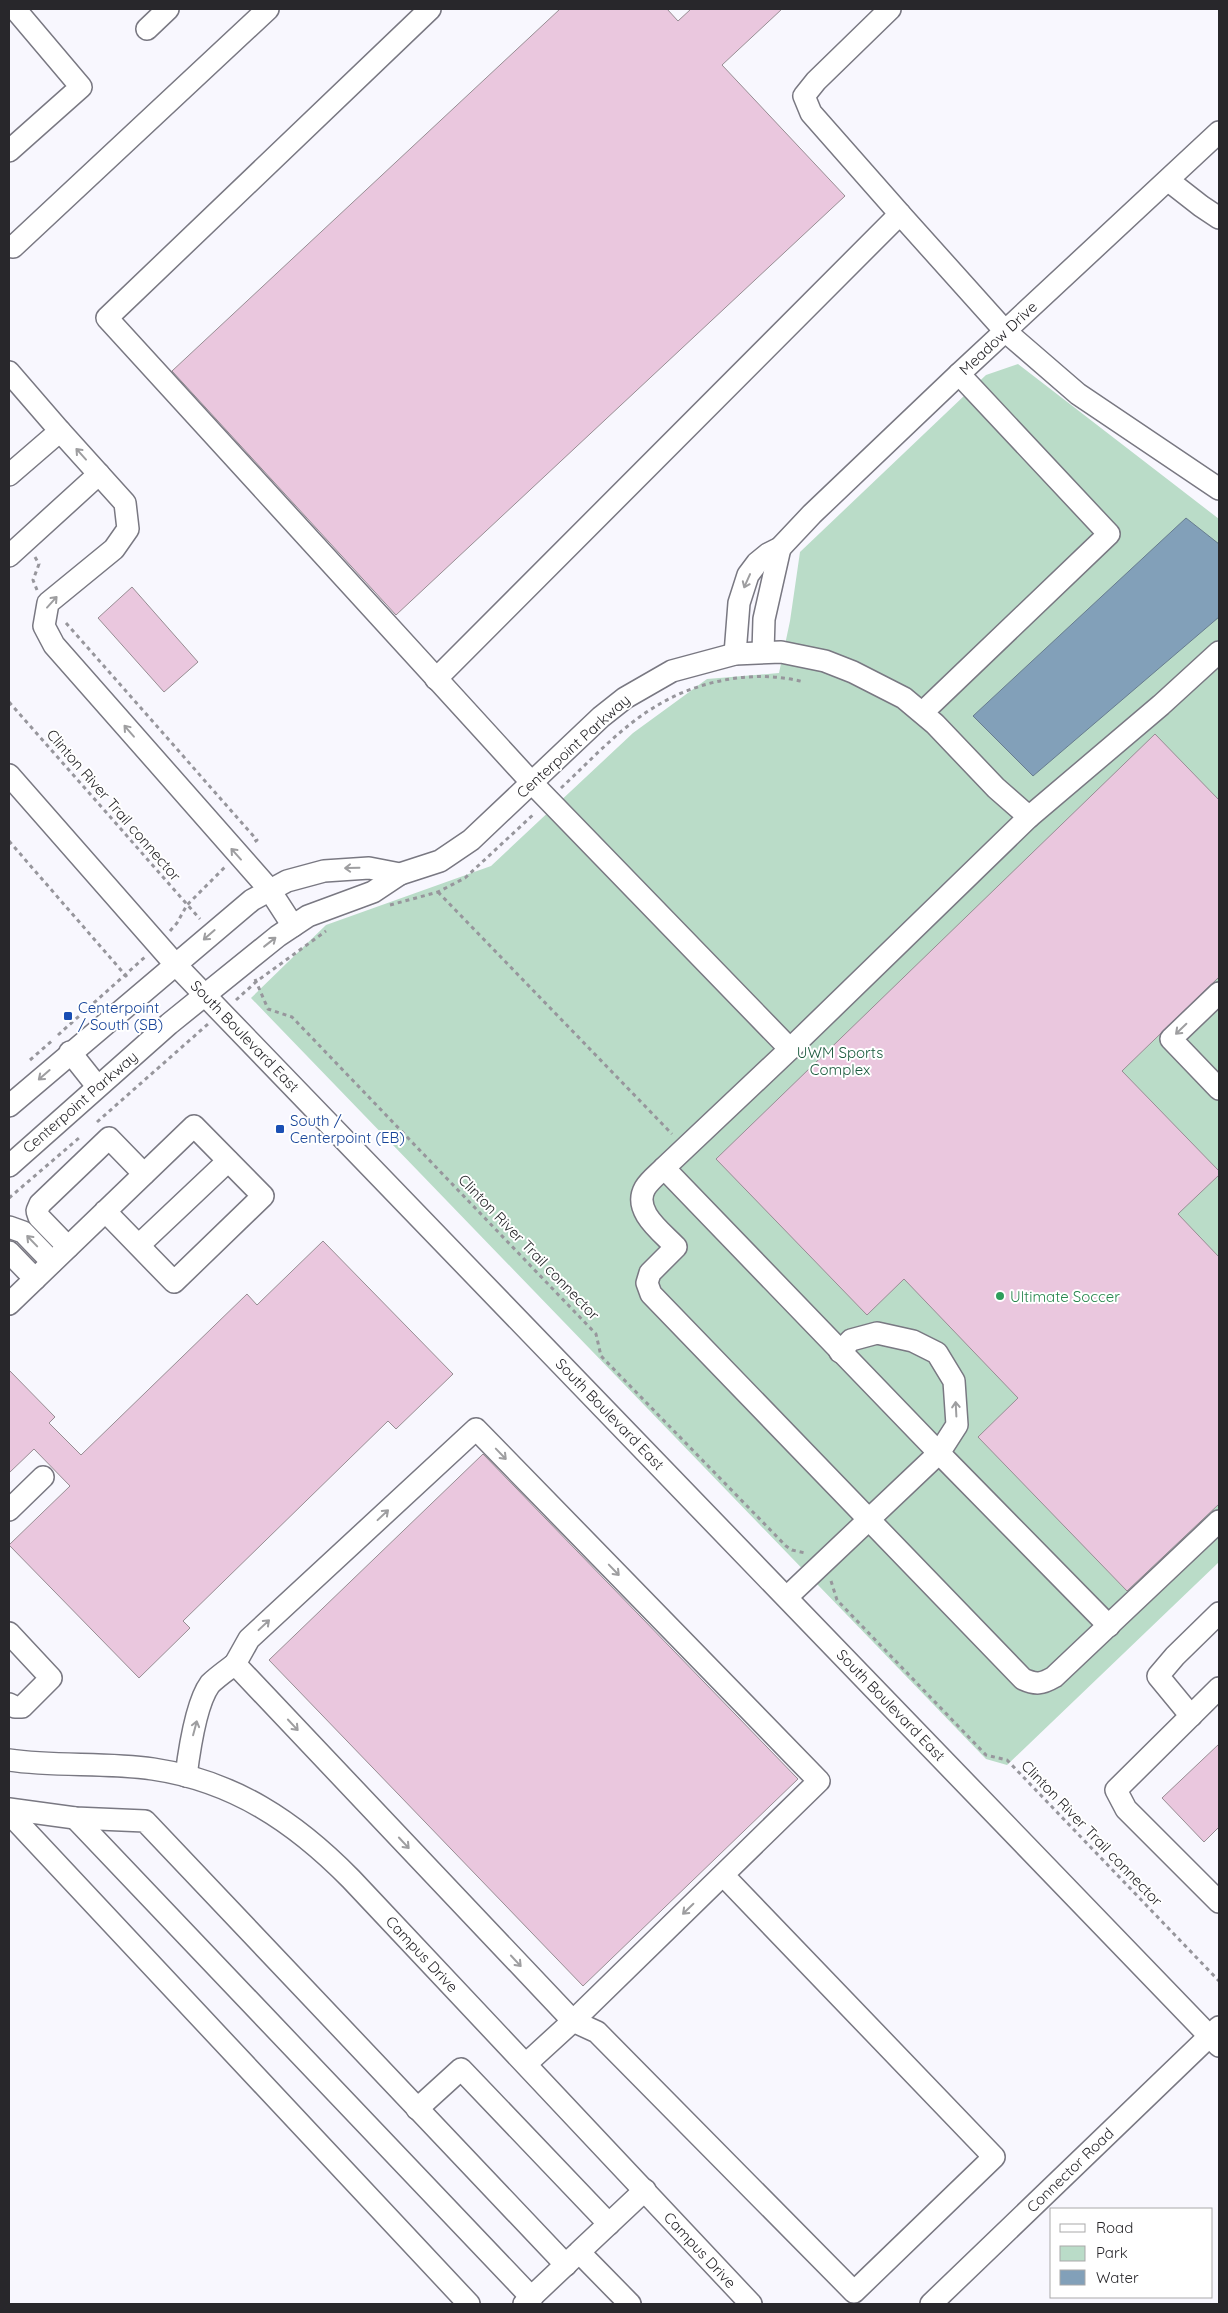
<svg xmlns="http://www.w3.org/2000/svg" width="1228" height="2313" font-family="Quicksand,sans-serif">
  <rect width="100%" height="100%" fill="#f8f7fe"/>
  <path fill="#badcc8" d="M1018 364 1219 519V1562L1007 1765 986 1759 251 998 326 925 491 866 633 733 707 679 779 673 790 621 800 552 986 375Z"/>
  <path fill="#82a0b9" stroke="#677c8e" d="M1186 518 1219 544V617L1033 776 973 716Z"/>
  <g fill="#eac7de" stroke="#978d93">
    <path d="M560 9H667L678 21 691 9H782L722 65 845 196 396 615 172 371Z"/>
    <path d="M132 587 198 662 164 692 98 618Z"/>
    <path d="M1155 734 1219 800V977L1122 1071 1219 1171V1175L1178 1214 1219 1257V1504L1127 1591 978 1437 1018 1398 904 1279 867 1315 716 1159Z"/>
    <path d="M323 1241 453 1374 396 1429 388 1421 183 1621 190 1628 139 1678 9 1545 70 1486 34 1449 9 1473V1370L55 1417 49 1423 81 1455 247 1294 257 1305Z"/>
    <path d="M483 1454 798 1779 583 1986 269 1660Z"/>
    <path d="M1219 1744V1827L1204 1842 1162 1798Z"/>
  </g>
  <g fill="none" stroke-linecap="round" stroke-linejoin="round">
    <g stroke="#797882" stroke-width="24">
      <g id="minor">
        <path d="M430 9 107 318 532 783 790 1049"/>
        <path d="M890 9 816 81 804 96 811 113 900 214"/>
        <path d="M147 29 168 9"/>
        <path d="M9 151 81 87 15 9"/>
        <path d="M1169 181 1201 206 1219 218"/>
        <path d="M13 247 268 9"/>
        <path d="M9 372 60 431 9 475"/>
        <path d="M60 431 125 503 128 529 114 549 48 603 44 626 54 645 269 889 293 926"/>
        <path d="M9 556 99 474"/>
        <path d="M763 652 764 619 780 548"/>
        <path d="M1219 652 1161 705 1029 817 790 1049 664 1168C658 1174 649 1181 645 1188 632 1211 662 1232 676 1247L650 1273 647 1283 651 1294 1023 1679C1036 1685 1042 1684 1054 1677L1219 1521"/>
        <path d="M735 654 739 603 748 575 757 563 768 554 780 548 812 514 959 374 1219 132"/>
        <path d="M436 679 900 214 1005 331 1078 394 1219 489"/>
        <path d="M923 712 1109 534 959 374"/>
        <path d="M9 775 175 964 222 1013 1219 2046"/>
        <path d="M1219 993 1171 1039 1219 1089"/>
        <path d="M70 1052 97 1086"/>
        <path d="M9 1106 252 900 287 881 324 871 369 868 400 874 440 861 471 840 601 717 625 698 672 671 735 654 781 652 825 661 853 672 904 698 935 724 996 788 1029 817"/>
        <path d="M9 1166 169 1024 278 936 308 916 373 892 400 874"/>
        <path d="M664 1168 939 1453 787 1597"/>
        <path d="M9 1227 23 1232 52 1262"/>
        <path d="M139 1245 228 1161"/>
        <path d="M68 1247 39 1217 37 1211 40 1204 109 1138 144 1174"/>
        <path d="M9 1252 35 1279"/>
        <path d="M9 1304 194 1126 263 1196 174 1282 105 1211"/>
        <path d="M840 1352 851 1340 877 1333 913 1341 937 1353 954 1381 957 1425 939 1453 1109 1626"/>
        <path d="M9 1510 43 1477"/>
        <path d="M9 1633 51 1678 22 1707H15L9 1704"/>
        <path d="M235 1664 249 1639 476 1429 819 1781 573 2021 597 2032 854 2292 994 2157 723 1875"/>
        <path d="M1219 1688 1116 1790 1126 1809 1219 1902"/>
        <path d="M1191 1716 1158 1676 1175 1656 1219 1613"/>
        <path d="M9 1760C56 1767 105 1762 153 1769 234 1781 295 1822 351 1879L751 2304"/>
        <path d="M186 1776C189 1752 196 1703 210 1684 217 1677 227 1670 235 1664L573 2021 526 2064"/>
        <path d="M9 1809 75 1818 145 1821 566 2265"/>
        <path d="M9 1813 469 2304"/>
        <path d="M75 1818 532 2298"/>
        <path d="M417 2109 461 2069 609 2224"/>
        <path d="M524 2304 577 2254"/>
        <path d="M630 2304 579 2252 645 2190"/>
        <path d="M931 2304 1219 2027"/>
      </g>
    </g>
    <g stroke="#97969c" stroke-width="3" stroke-dasharray="4 4" stroke-linecap="butt">
      <path d="M35 557 39 564 33 580 37 590"/>
      <path d="M66 623 257 840 253 843"/>
      <path d="M9 702 200 919"/>
      <path d="M561 788C591 760 619 729 653 708 697 680 755 669 804 682"/>
      <path d="M9 841 127 977"/>
      <path d="M438 892 672 1134"/>
      <path d="M390 905 438 892 465 878 535 813"/>
      <path d="M170 931 177 923 187 905 226 866"/>
      <path d="M255 979 268 1009 292 1017 596 1334 601 1356 786 1546 792 1550 805 1553"/>
      <path d="M236 1000 257 981 326 931"/>
      <path d="M58 1035 145 957"/>
      <path d="M30 1060 54 1039"/>
      <path d="M97 1122 208 1024"/>
      <path d="M9 1198 79 1138"/>
      <path d="M831 1581 837 1600 986 1755 1007 1760 1219 1981"/>
    </g>
    <use href="#minor" stroke="#fff" stroke-width="21"/>
  </g>
  <defs><path id="oneway-shaft" d="M-6 0H5M1.5-3L5.5 0L1.5 3" fill="none" stroke-width="1.6" stroke-linecap="round" stroke-linejoin="round" transform="scale(1.25)"/></defs>
  <g stroke="#9e9ea0">
    <use href="#oneway-shaft" transform="translate(81 454) rotate(-132)"/>
    <use href="#oneway-shaft" transform="translate(747 581) rotate(114)"/>
    <use href="#oneway-shaft" transform="translate(52 602) rotate(-48)"/>
    <use href="#oneway-shaft" transform="translate(129 731) rotate(-131)"/>
    <use href="#oneway-shaft" transform="translate(236 854) rotate(-132)"/>
    <use href="#oneway-shaft" transform="translate(352 868) rotate(179)"/>
    <use href="#oneway-shaft" transform="translate(209 935) rotate(139)"/>
    <use href="#oneway-shaft" transform="translate(270 942) rotate(-38)"/>
    <use href="#oneway-shaft" transform="translate(1181 1029) rotate(136)"/>
    <use href="#oneway-shaft" transform="translate(44 1075) rotate(139)"/>
    <use href="#oneway-shaft" transform="translate(32 1241) rotate(-134)"/>
    <use href="#oneway-shaft" transform="translate(956 1409) rotate(-93)"/>
    <use href="#oneway-shaft" transform="translate(501 1454) rotate(46)"/>
    <use href="#oneway-shaft" transform="translate(383 1515) rotate(-43)"/>
    <use href="#oneway-shaft" transform="translate(614 1570) rotate(46)"/>
    <use href="#oneway-shaft" transform="translate(264 1625) rotate(-43)"/>
    <use href="#oneway-shaft" transform="translate(293 1725) rotate(47)"/>
    <use href="#oneway-shaft" transform="translate(195 1728) rotate(-75)"/>
    <use href="#oneway-shaft" transform="translate(404 1843) rotate(47)"/>
    <use href="#oneway-shaft" transform="translate(688 1909) rotate(136)"/>
    <use href="#oneway-shaft" transform="translate(516 1961) rotate(47)"/>
  </g>
  <g fill="#1a4fb4" stroke="#fff" stroke-width="2">
    <rect x="63" y="1011" width="10" height="10" rx="2.5"/>
    <rect x="275" y="1124" width="10" height="10" rx="2.5"/>
  </g>
  <circle fill="#2e9e5b" stroke="#fff" stroke-width="2" cx="1000" cy="1296" r="5"/>
  <g text-anchor="middle" dominant-baseline="central" stroke-width="4" stroke-linejoin="round" paint-order="stroke">
    <g font-size="15" fill="#28272b" stroke="#fff">
      <text transform="translate(998 338) rotate(-43)">Meadow Drive</text>
      <text transform="translate(573 746) rotate(-42)">Centerpoint Parkway</text>
      <text transform="translate(114 805) rotate(49)">Clinton River Trail connector</text>
      <text transform="translate(245 1036) rotate(46)">South Boulevard East</text>
      <text transform="translate(80 1102) rotate(-41)">Centerpoint Parkway</text>
      <text transform="translate(529 1247) rotate(46)">Clinton River Trail connector</text>
      <text transform="translate(610 1414) rotate(46)">South Boulevard East</text>
      <text transform="translate(891 1705) rotate(46)">South Boulevard East</text>
      <text transform="translate(1092 1833) rotate(46)">Clinton River Trail connector</text>
      <text transform="translate(422 1954) rotate(47)">Campus Drive</text>
      <text transform="translate(1070 2170) rotate(-44)">Connector Road</text>
      <text transform="translate(700 2250) rotate(47)">Campus Drive</text>
    </g>
    <g font-size="15" fill="#164399" stroke="#fff" text-anchor="start">
      <text x="78" y="1007">Centerpoint<tspan x="78" dy="17">/ South (SB)</tspan></text>
      <text x="290" y="1120">South /<tspan x="290" dy="17">Centerpoint (EB)</tspan></text>
    </g>
    <g font-size="15" fill="#1a593d" stroke="#fff">
      <text x="840" y="1052">UWM Sports<tspan x="840" dy="17">Complex</tspan></text>
    </g>
    <g font-size="15" fill="#27864d" stroke="#fff" text-anchor="start">
      <text x="1010" y="1296">Ultimate Soccer</text>
    </g>
  </g>
  <rect width="1228" height="2313" fill="none" stroke="#28272b" stroke-width="20"/>
  <rect x="1050" y="2208" width="162" height="90" fill="#ffffff" stroke="#a9a9aa"/>
  <rect x="1060" y="2224" width="25" height="8" fill="#ffffff" stroke="#a9a9aa"/>
  <text x="1096" y="2233" font-size="15" fill="#28272b">Road</text>
  <rect x="1060" y="2246" width="25" height="15" fill="#badcc8" stroke="#a9a9aa"/>
  <text x="1096" y="2258" font-size="15" fill="#28272b">Park</text>
  <rect x="1060" y="2270" width="25" height="15" fill="#82a0b9" stroke="#a9a9aa"/>
  <text x="1096" y="2283" font-size="15" fill="#28272b">Water</text>
</svg>
